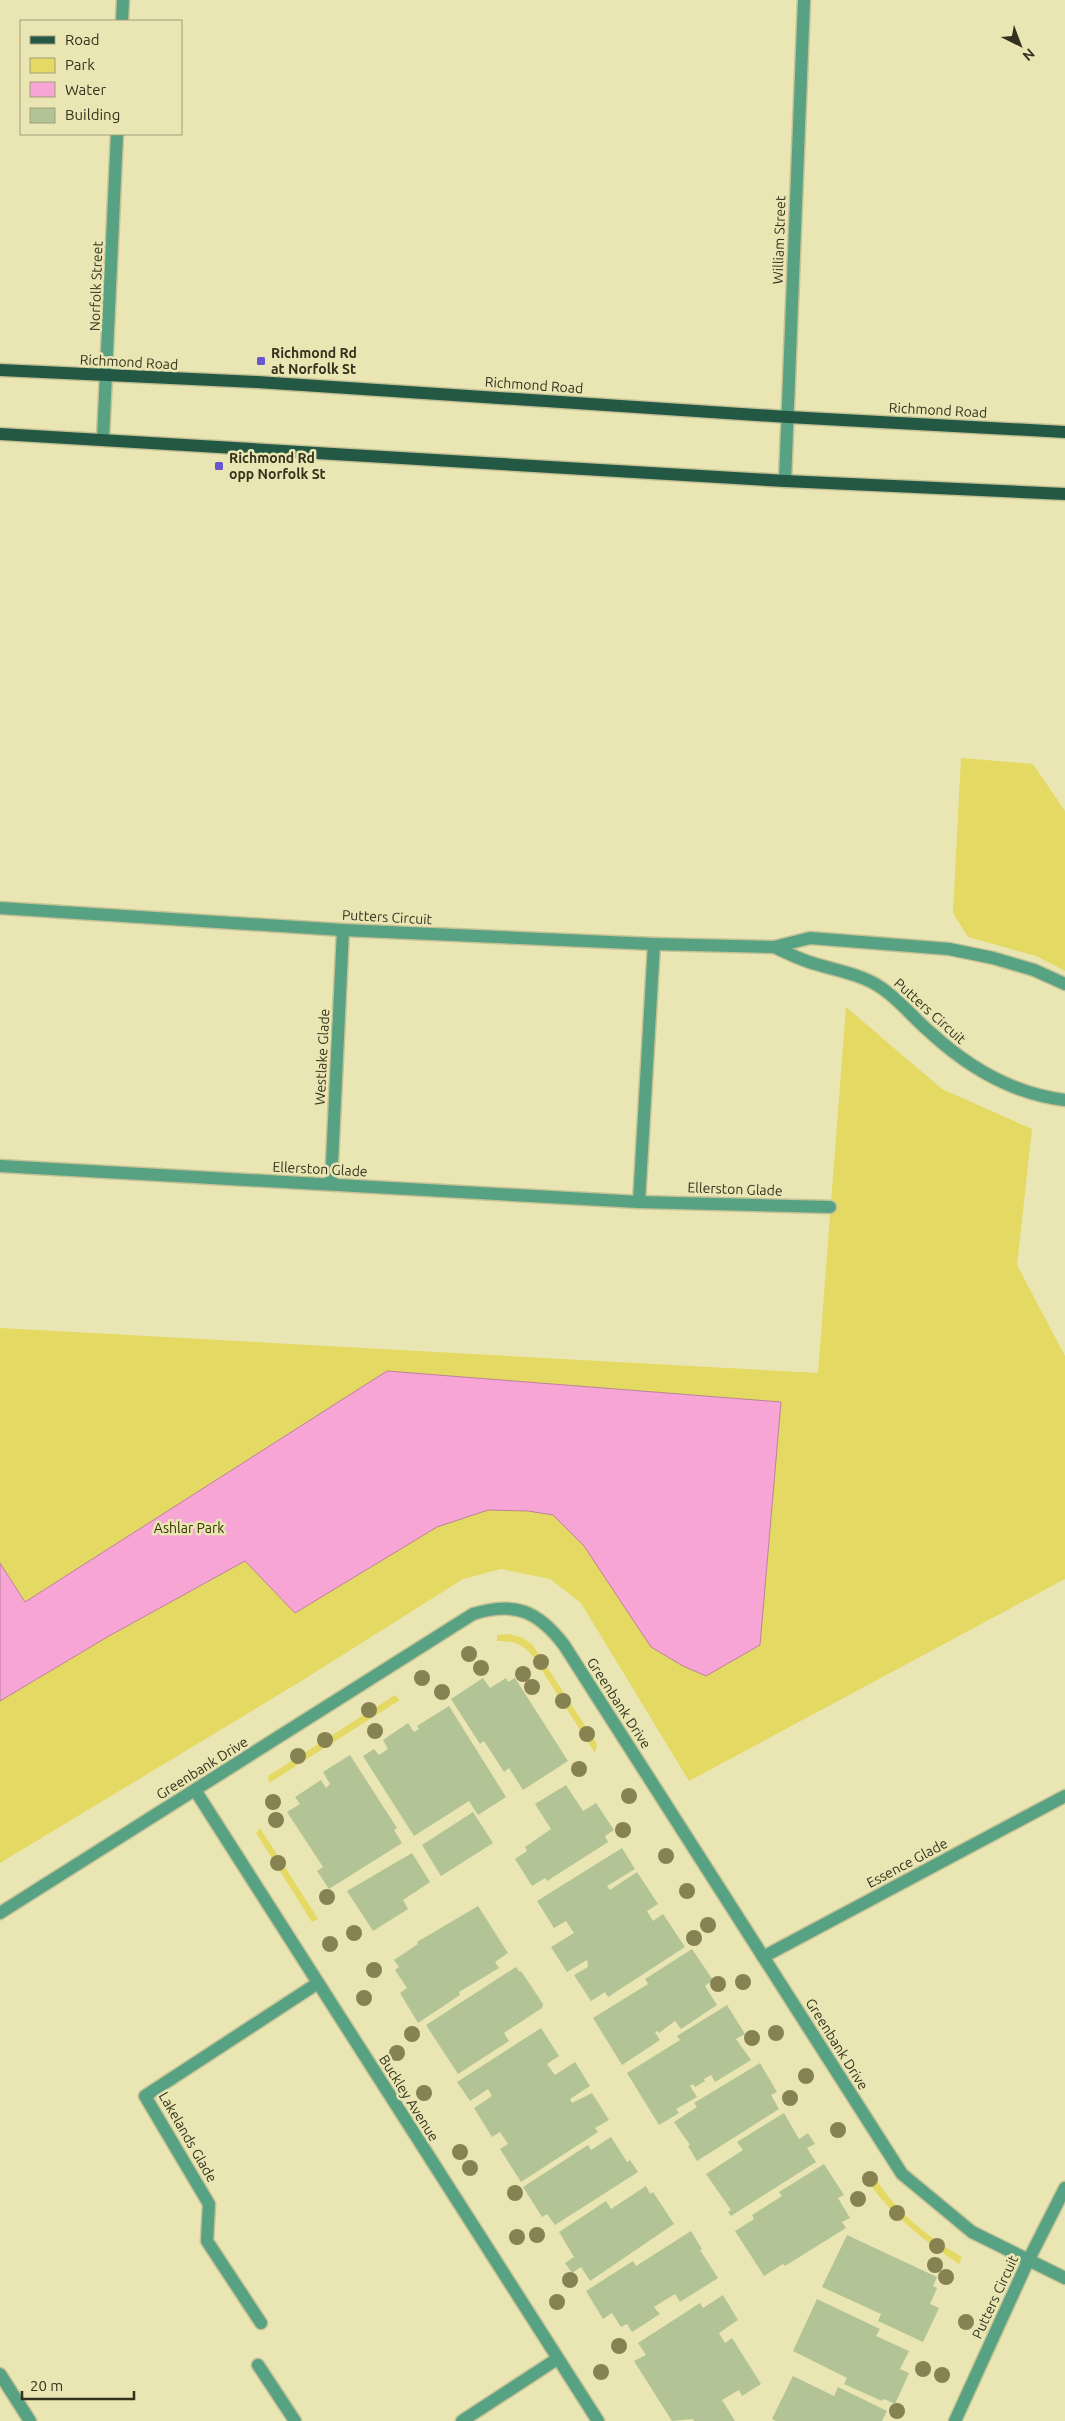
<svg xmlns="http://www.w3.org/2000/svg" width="1065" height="2421" font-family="Ubuntu,sans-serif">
  <rect width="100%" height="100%" fill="#eae6b4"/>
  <g fill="#e4d962">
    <path d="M961 758 1033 764 1065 811V971L1036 956 968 937 953 913Z"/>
    <path d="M846 1007 942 1089 1032 1129 1017 1265 1065 1356V1579L689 1781 581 1603 550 1579 501 1569 463 1579 303 1680 0 1863V1328L818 1373Z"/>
    <path d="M508 1634 521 1637 532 1644 597 1744 595 1753 532 1655C521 1643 513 1641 497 1641V1635Z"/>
    <path d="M395 1695 400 1700 269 1783 268 1776Z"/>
    <path d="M260 1828 318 1919 312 1922 256 1833Z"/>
    <path d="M873 2174C894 2210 926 2236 962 2257L959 2264C923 2240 891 2215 866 2179Z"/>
  </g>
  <path fill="#f7a5d4" stroke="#bc829d" d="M387 1371 781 1402 760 1645 706 1676 683 1666 651 1647 584 1546 553 1515 528 1511 488 1510 437 1527 295 1613 245 1561 109 1636 0 1701V1563L25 1602Z"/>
  <g fill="#b2c396">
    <path d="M483 1678 490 1688 506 1678 508 1682 515 1678 568 1761 523 1790 509 1768 504 1772 484 1741 480 1744 451 1699Z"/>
    <path d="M449 1706 506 1797 478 1815 469 1801 414 1836 363 1756 374 1749 379 1755 388 1749 383 1740 408 1723 414 1732 419 1729 417 1726Z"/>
    <path d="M350 1755 397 1828 394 1830 402 1843 329 1889 317 1871 323 1867 287 1812 300 1804 295 1797 321 1780 326 1788 330 1784 323 1772Z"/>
    <path d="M566 1785 583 1811 596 1803 614 1830 605 1836 608 1842 547 1881 545 1878 532 1886 515 1859 527 1851 525 1847 551 1829 535 1804Z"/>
    <path d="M473 1812 493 1843 441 1876 422 1845Z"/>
    <path d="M622 1848 635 1869 607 1886 610 1890 637 1872 658 1904 647 1911 653 1921 663 1914 685 1947 608 1997 605 1992 591 2001 574 1975 588 1967 587 1960 567 1972 551 1947 574 1933 566 1921 554 1928 537 1901Z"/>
    <path d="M412 1853 430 1882 403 1900 408 1909 373 1931 347 1891Z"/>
    <path d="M478 1906 508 1953 495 1962 499 1968 459 1992 460 1995 418 2023 400 1993 407 1988 395 1970 399 1967 394 1960 418 1944 417 1942Z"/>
    <path d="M692 1949 713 1980 705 1986 717 2005 681 2029 675 2021 659 2033 657 2031 655 2032 660 2040 622 2065 593 2018 648 1984 645 1979Z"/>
    <path d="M516 1967 520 1972 521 1971 543 2004 542 2008 504 2033 509 2041 458 2074 426 2025Z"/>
    <path d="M727 2005 745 2034 736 2039 751 2060 715 2082 711 2075 704 2079 705 2081 695 2087 693 2084 690 2086 697 2097 676 2109 679 2113 659 2125 627 2073 680 2040 677 2036Z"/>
    <path d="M541 2028 559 2056 547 2064 555 2075 575 2062 590 2086 570 2099 572 2103 592 2093 609 2120 595 2128 598 2132 521 2182 500 2149 508 2144 500 2132 492 2137 474 2108 492 2096 488 2089 470 2101 457 2082Z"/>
    <path d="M760 2063 777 2092 771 2095 779 2109 697 2161 688 2146 690 2145 674 2122 697 2107 694 2103Z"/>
    <path d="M784 2113 799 2139 808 2133 815 2144 807 2148 816 2162 731 2216 728 2212 731 2210 706 2174 743 2150 737 2142Z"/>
    <path d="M611 2137 627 2162 630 2160 638 2172 555 2225 547 2214 542 2217 523 2187 588 2145 591 2150Z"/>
    <path d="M824 2164 844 2195 838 2198 850 2218 842 2222 846 2228 785 2266 783 2264 764 2276 735 2231 754 2219 752 2215 782 2196 779 2192Z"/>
    <path d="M646 2186 650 2194 653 2192 674 2224 590 2281 581 2267 572 2273 565 2263 574 2257 559 2232 606 2201 611 2209Z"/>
    <path d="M691 2231 702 2249 700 2250 718 2278 680 2302 675 2294 654 2307 660 2314 632 2332 627 2324 621 2327 612 2313 603 2319 586 2291 633 2261 636 2266Z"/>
    <path d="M847 2235 937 2277 933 2286 937 2288 930 2304 939 2308 923 2342 878 2321 881 2314 822 2287Z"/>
    <path d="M723 2295 738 2320 719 2333 725 2343 732 2338 761 2384 742 2396 739 2390 722 2400 735 2421H694L693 2419 672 2421 634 2361 646 2355 638 2343 700 2303 703 2308Z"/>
    <path d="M817 2299 880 2329 876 2336 909 2351 900 2369 909 2373 895 2404 884 2399 882 2401 844 2384 847 2378 793 2351Z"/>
    <path d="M793 2376 834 2396 838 2387 887 2411 882 2421H776L772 2419Z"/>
  </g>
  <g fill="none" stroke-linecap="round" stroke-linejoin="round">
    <g stroke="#c5c296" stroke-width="15">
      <g id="minor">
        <path d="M122 21 123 0"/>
        <path d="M103 439 117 134"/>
        <path d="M785 481 804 0"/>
        <path d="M0 908 343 930 654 944 774 947 810 938 949 949 993 958 1034 970 1065 984"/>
        <path d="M774 947C785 952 797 958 809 962 830 969 862 974 880 987 899 999 913 1018 931 1033 968 1067 1014 1094 1065 1100"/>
        <path d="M0 1166 639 1202 830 1207"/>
        <path d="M331 1184 343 930"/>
        <path d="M639 1202 654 944"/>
        <path d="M195 1790 598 2421"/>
        <path d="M0 1913 473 1614C515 1601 538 1611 564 1645L902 2174 972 2232 1065 2278"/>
        <path d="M763 1957 1065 1796"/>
        <path d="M261 2323 207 2241 209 2204 145 2096 318 1983"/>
        <path d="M258 2365 295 2421"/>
        <path d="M0 2374 30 2421"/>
        <path d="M462 2421 557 2359"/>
        <path d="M955 2421 1028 2261 1065 2188"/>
      </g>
    </g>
    <g stroke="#c5c296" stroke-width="15">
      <g id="major">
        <path d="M0 370 257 382 788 417 1065 432"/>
        <path d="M0 434 785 481 1065 494"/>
      </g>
    </g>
    <use href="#minor" stroke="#57a282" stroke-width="12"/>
    <use href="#major" stroke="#235944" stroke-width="12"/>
  </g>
  <g fill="#878251">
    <circle cx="469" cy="1654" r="8"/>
    <circle cx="541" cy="1662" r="8"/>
    <circle cx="481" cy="1668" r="8"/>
    <circle cx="523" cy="1674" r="8"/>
    <circle cx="422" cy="1678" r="8"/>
    <circle cx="532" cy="1687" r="8"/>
    <circle cx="442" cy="1692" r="8"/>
    <circle cx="563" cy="1701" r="8"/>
    <circle cx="369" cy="1710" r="8"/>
    <circle cx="375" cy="1731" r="8"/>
    <circle cx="587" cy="1734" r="8"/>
    <circle cx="325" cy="1740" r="8"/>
    <circle cx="298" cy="1756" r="8"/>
    <circle cx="579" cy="1769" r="8"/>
    <circle cx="629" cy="1796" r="8"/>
    <circle cx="273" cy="1802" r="8"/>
    <circle cx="276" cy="1820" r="8"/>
    <circle cx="623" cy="1830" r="8"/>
    <circle cx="666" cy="1856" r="8"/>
    <circle cx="278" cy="1863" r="8"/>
    <circle cx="687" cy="1891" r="8"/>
    <circle cx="327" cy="1897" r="8"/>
    <circle cx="708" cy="1925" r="8"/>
    <circle cx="354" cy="1933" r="8"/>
    <circle cx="694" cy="1938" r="8"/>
    <circle cx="330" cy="1944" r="8"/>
    <circle cx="374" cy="1970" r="8"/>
    <circle cx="743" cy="1982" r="8"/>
    <circle cx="718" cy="1984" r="8"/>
    <circle cx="364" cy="1998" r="8"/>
    <circle cx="776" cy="2033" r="8"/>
    <circle cx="412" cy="2034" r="8"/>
    <circle cx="752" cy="2038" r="8"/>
    <circle cx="397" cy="2053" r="8"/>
    <circle cx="806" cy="2076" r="8"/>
    <circle cx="424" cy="2093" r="8"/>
    <circle cx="790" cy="2098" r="8"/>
    <circle cx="838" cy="2130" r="8"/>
    <circle cx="460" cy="2152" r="8"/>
    <circle cx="470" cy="2168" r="8"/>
    <circle cx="870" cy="2179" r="8"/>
    <circle cx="515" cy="2193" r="8"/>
    <circle cx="858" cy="2199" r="8"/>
    <circle cx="897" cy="2213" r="8"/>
    <circle cx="537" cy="2235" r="8"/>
    <circle cx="517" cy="2237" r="8"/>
    <circle cx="937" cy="2246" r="8"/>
    <circle cx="935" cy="2265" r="8"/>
    <circle cx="946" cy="2277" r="8"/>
    <circle cx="570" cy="2280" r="8"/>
    <circle cx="557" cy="2302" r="8"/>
    <circle cx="966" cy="2322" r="8"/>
    <circle cx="619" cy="2346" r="8"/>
    <circle cx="923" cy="2369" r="8"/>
    <circle cx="601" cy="2372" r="8"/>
    <circle cx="942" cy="2375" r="8"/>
    <circle cx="897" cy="2411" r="8"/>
  </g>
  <g fill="#6656cf" stroke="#eae6b4" stroke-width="2">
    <rect x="256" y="356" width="10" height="10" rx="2.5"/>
    <rect x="214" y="461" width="10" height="10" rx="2.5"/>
  </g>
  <g text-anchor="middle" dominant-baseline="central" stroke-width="5" stroke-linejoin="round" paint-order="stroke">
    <g font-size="14" fill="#33321e" stroke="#eae6b4">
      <text transform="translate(779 240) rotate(-88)">William Street</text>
      <text transform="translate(96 286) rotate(-88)">Norfolk Street</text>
      <text transform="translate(129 362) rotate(3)">Richmond Road</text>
      <text transform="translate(534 385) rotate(4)">Richmond Road</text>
      <text transform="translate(938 410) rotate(3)">Richmond Road</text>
      <text transform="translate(387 917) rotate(3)">Putters Circuit</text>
      <text transform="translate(930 1011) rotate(42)">Putters Circuit</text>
      <text transform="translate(322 1057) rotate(-87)">Westlake Glade</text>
      <text transform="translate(320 1169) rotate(3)">Ellerston Glade</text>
      <text transform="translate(735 1189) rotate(2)">Ellerston Glade</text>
      <text transform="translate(619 1703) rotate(57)">Greenbank Drive</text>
      <text transform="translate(202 1768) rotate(-32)">Greenbank Drive</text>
      <text transform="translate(907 1863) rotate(-28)">Essence Glade</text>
      <text transform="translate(837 2044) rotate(58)">Greenbank Drive</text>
      <text transform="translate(409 2098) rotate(58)">Buckley Avenue</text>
      <text transform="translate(188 2137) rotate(60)">Lakelands Glade</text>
      <text transform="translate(995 2297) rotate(-65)">Putters Circuit</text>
    </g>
    <g font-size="14" font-weight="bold" fill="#33321e" stroke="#eae6b4" text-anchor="start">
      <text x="271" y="353">Richmond Rd<tspan x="271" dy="16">at Norfolk St</tspan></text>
      <text x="229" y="458">Richmond Rd<tspan x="229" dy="16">opp Norfolk St</tspan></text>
    </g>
    <g font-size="14" fill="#363100" stroke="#eae6b4">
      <text x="189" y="1528">Ashlar Park</text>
    </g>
  </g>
  <rect x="20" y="20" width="162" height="115" fill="#eae6b4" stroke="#a19e78"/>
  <rect x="30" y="36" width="25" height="8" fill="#235944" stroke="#a19e78"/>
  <text x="65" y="45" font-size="15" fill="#33321e">Road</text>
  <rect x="30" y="58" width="25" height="15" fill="#e4d962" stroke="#a19e78"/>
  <text x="65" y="70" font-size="15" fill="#33321e">Park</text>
  <rect x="30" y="82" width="25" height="15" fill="#f7a5d4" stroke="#a19e78"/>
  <text x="65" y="95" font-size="15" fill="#33321e">Water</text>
  <rect x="30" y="108" width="25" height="15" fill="#b2c396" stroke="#a19e78"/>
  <text x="65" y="120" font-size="15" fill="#33321e">Building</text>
  <g transform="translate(1020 45) rotate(138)" stroke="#eae6b4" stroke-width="4" paint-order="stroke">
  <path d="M0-4L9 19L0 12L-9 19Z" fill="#33321e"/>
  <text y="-8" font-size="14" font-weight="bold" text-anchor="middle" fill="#33321e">N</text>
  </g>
  <path d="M22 2391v8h112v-8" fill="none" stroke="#33321e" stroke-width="2.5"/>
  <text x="30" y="2391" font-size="15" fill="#33321e" stroke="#eae6b4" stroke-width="4" paint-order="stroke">20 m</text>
</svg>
